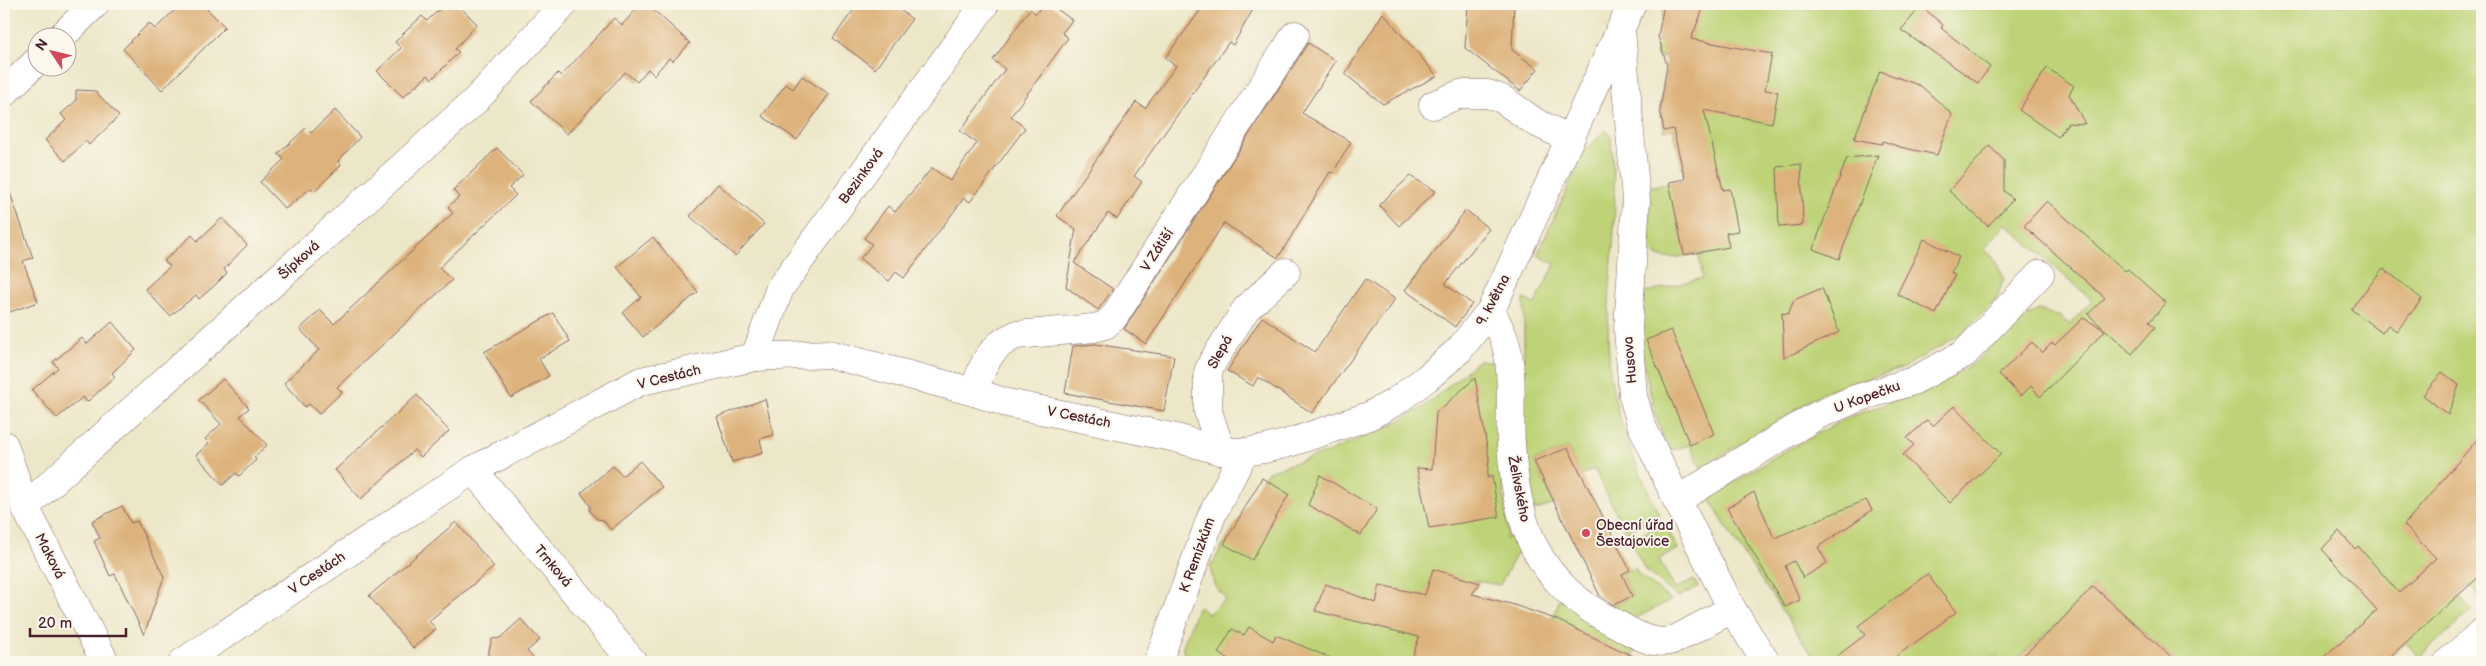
<svg xmlns="http://www.w3.org/2000/svg" width="2486" height="666" font-family="'Balsamiq Sans',sans-serif">
  <rect width="100%" height="100%" fill="#fbf7ec"/>
  <filter id="ink" filterUnits="userSpaceOnUse"><feTurbulence type="fractalNoise" baseFrequency=".02" numOctaves="2"/><feDisplacementMap in="SourceGraphic" scale="10" xChannelSelector="R" yChannelSelector="G"/><feConvolveMatrix kernelMatrix="1 2 1 2 8 2 1 2 1" color-interpolation-filters="sRGB"/></filter>
  <filter id="wash" filterUnits="userSpaceOnUse"><feTurbulence type="fractalNoise" baseFrequency=".0096" numOctaves="4" result="noise"/><feDisplacementMap in="SourceGraphic" scale="20" xChannelSelector="R" yChannelSelector="G"/><feGaussianBlur stdDeviation="1.12" result="paint"/><feColorMatrix in="noise" values="0 0 0 0 0 0 0 0 0 0 0 0 0 0 0 0 0 1.4 0 .05"/><feComposite in="paint" operator="in"/></filter>
  <g filter="url(#wash)">
    <rect width="100%" height="100%" fill="#ede7c9"/>
    <g fill="#bed377" stroke="#847951">
      <path d="M1664 4H2482V600L2470 586 2458 596 2472 611 2419 657 2406 643 2384 662H2177L2093 586 2057 625 2013 662H2001L1997 655 1984 662H1817L1732 537 1709 498 1781 453 1849 417 1915 394 1924 393 1973 364 2017 320 2039 310 2061 317 2070 325 2092 300 2006 224 1984 249 1993 257 2004 278 1996 300 1963 333 1901 369 1828 390 1701 468 1690 445 1668 451 1654 411 1640 345 1643 293 1703 278 1698 253C1681 256 1659 265 1649 247V187L1685 179 1673 129 1664 131 1660 110 1667 65 1665 57 1656 55Z"/>
      <path d="M1606 130 1611 137C1613 167 1616 197 1614 228 1612 271 1606 314 1609 357 1612 414 1636 464 1659 515L1626 532 1594 469 1581 475 1568 448 1534 461 1555 504 1533 511 1525 482 1516 361 1524 360V299L1535 304 1555 264 1537 255 1585 150Z"/>
      <path d="M1479 360 1495 362 1499 373 1502 481 1508 532 1506 539 1519 532 1523 542 1500 585 1475 581 1461 614 1466 652 1481 596 1553 618 1560 598 1638 643 1633 656 1645 662H1189L1183 651V645L1198 606 1208 614 1226 599 1214 585 1210 567 1268 471 1329 452 1388 427 1424 407Z"/>
      <path d="M1664 523 1678 549 1659 559 1675 589 1694 580 1698 587 1678 597 1645 570 1630 540Z"/>
      <path d="M1635 568 1638 574 1671 600 1632 620 1606 609 1632 596 1622 574Z"/>
    </g>
    <g id="blocks">
      <g fill="#ddb27b">
        <path d="M181 4H202L225 27 162 90 123 49 149 23 155 29Z"/>
        <path d="M445 4H457L477 24 455 49 459 52 432 79 428 75 403 97 377 71 401 48 395 42 408 29 422 16 427 21Z"/>
        <path d="M641 4H647L690 43 673 61 669 58 654 75 648 69 637 82 625 72 567 134 531 101 558 73 561 76 614 18 622 25Z"/>
        <path d="M858 4H892L912 19 875 69 833 38Z"/>
        <path d="M1043 4H1050L1072 20 1062 33 1068 38 1011 116 1025 128 970 202 964 198 904 278 896 272 889 281 860 259 872 244 864 238 888 206 895 212 932 168 950 181 977 143 960 131 1005 69 993 60 1030 9 1036 14Z"/>
        <path d="M1205 4H1256L1233 45 1229 42 1134 176 1142 182 1117 219 1108 213 1074 263 1113 289 1098 310 1066 287 1076 229 1057 216 1136 102 1145 108 1176 66 1165 58Z"/>
        <path d="M1468 4H1514L1512 50 1538 69 1520 91 1465 48Z"/>
        <path d="M1664 4H1705L1691 39 1772 54 1765 90 1778 92 1772 123 1704 110 1723 190 1730 189 1738 231 1726 233 1729 247 1684 255 1669 182 1685 179 1673 129 1664 131 1660 110 1667 65 1658 36Z"/>
        <path d="M1921 6 1943 25 1941 28 1990 67 1978 83 1901 30Z"/>
        <path d="M1383 13 1437 76 1383 104 1345 74Z"/>
        <path d="M1308 43 1336 61 1302 113 1351 142 1333 173 1330 172 1278 258 1224 223 1146 344 1124 329Z"/>
        <path d="M2047 68 2074 86 2069 94 2085 124 2068 123 2058 137 2019 110Z"/>
        <path d="M1880 71 1921 86 1952 114 1937 155 1900 147 1883 141 1882 144 1854 139Z"/>
        <path d="M802 76 829 94 797 140 762 116 786 84 793 89Z"/>
        <path d="M76 90 95 91 119 116 89 145 86 141 65 161 45 140 66 120 61 114 76 101Z"/>
        <path d="M335 110 360 137 338 161 341 165 328 178 314 191 311 188 285 209 260 182 284 159 278 154 306 128 311 133Z"/>
        <path d="M1989 146 2004 160V191L2013 199 1988 226 1949 191Z"/>
        <path d="M497 148 523 175 509 188 516 195 439 268 452 280 337 387 342 392 319 414 309 404 305 407 284 383 319 350 300 329 320 310 334 324 453 213 448 207 459 197 453 190Z"/>
        <path d="M1878 155 1839 259 1813 249 1847 158Z"/>
        <path d="M1801 164 1803 225 1779 227 1777 167Z"/>
        <path d="M1410 176 1436 191 1399 226 1379 205Z"/>
        <path d="M718 184 764 224 735 256 690 216Z"/>
        <path d="M4 187H8L33 258 23 261 38 302 4 314Z"/>
        <path d="M2047 201 2125 271 2128 269 2166 303 2149 322 2155 327 2132 354 2106 330 2040 397 2031 386 2021 396 1999 374 2032 342 2042 353 2052 343 2055 345 2083 318 2105 330 2088 314 2105 298 2024 226Z"/>
        <path d="M1466 210 1489 229 1445 284 1472 304 1455 327 1405 290Z"/>
        <path d="M222 218 247 245 224 269 227 273 214 286 199 299 196 295 170 316 145 289 170 266 164 261 192 235 197 241Z"/>
        <path d="M653 237 698 292 643 337 623 313 641 297 617 267Z"/>
        <path d="M1924 239 1959 257 1951 273 1955 275 1936 314 1897 294Z"/>
        <path d="M2383 268 2422 299 2397 331 2388 325 2382 333 2351 309Z"/>
        <path d="M1365 279 1395 299 1312 413 1258 377 1253 386 1227 371 1262 317 1315 352Z"/>
        <path d="M1822 288 1839 332 1784 358 1782 313 1788 314 1794 300Z"/>
        <path d="M553 313 570 341 539 359 549 376 511 398 484 352Z"/>
        <path d="M112 322 136 350 112 373 115 377 87 402 83 397 57 418 32 390 58 368 53 362 82 338 87 344Z"/>
        <path d="M1671 330 1714 434 1690 445 1646 340Z"/>
        <path d="M1095 344 1174 356 1164 411 1065 393 1073 346Z"/>
        <path d="M2442 372 2459 385 2448 415 2423 395Z"/>
        <path d="M1475 378 1489 458 1487 478 1492 476 1499 517 1429 528 1417 468 1432 469 1436 413Z"/>
        <path d="M223 379 249 408 240 416 267 445 254 457 256 460 239 476 236 473 223 485 196 455 209 443 205 439 221 424 199 400Z"/>
        <path d="M417 395 449 431 421 457 414 450 361 499 335 470Z"/>
        <path d="M765 399 774 435 760 439 763 453 732 462 717 417Z"/>
        <path d="M1954 406 2001 454 1950 503 1903 455 1914 445 1907 438 1927 420 1933 426Z"/>
        <path d="M2482 434V574L2384 662H2318L2377 610 2322 549 2339 531 2355 549 2358 546 2399 593 2436 558 2404 525Z"/>
        <path d="M1568 448 1630 570 1622 574 1632 596 1614 605 1600 596 1534 461Z"/>
        <path d="M640 461 662 487 611 530 603 520 597 519 590 511V505L581 493 613 466 622 476Z"/>
        <path d="M1320 475 1377 509 1361 535 1308 505Z"/>
        <path d="M1262 478 1289 494 1252 560 1224 544Z"/>
        <path d="M1754 492 1774 538 1866 500 1872 510 1818 547 1827 563 1803 578 1794 561 1785 566 1800 600 1785 607 1727 508Z"/>
        <path d="M122 506 131 523 137 521 164 577 144 635 115 574 110 576 94 541 100 538 92 521Z"/>
        <path d="M456 522 494 567 429 621 436 629 413 648 369 596Z"/>
        <path d="M1433 569 1480 583 1472 594 1511 604 1555 619 1645 662H1411L1419 637 1315 611 1326 584 1376 603 1380 585 1425 595Z"/>
        <path d="M1927 574 1956 612 1889 662H1829L1865 635 1858 626Z"/>
        <path d="M2093 586 2177 662H2016L2057 625Z"/>
        <path d="M521 619 540 640 527 651 537 662H486L492 639 500 638Z"/>
        <path d="M1249 627 1273 641 1276 635 1340 662H1230L1231 660 1218 653 1232 629 1244 635Z"/>
      </g>
    </g>
  </g>
  <g filter="url(#ink)">
    <use href="#blocks" fill-opacity="0" stroke="#836562" stroke-width="1"/>
    <g fill="none" stroke-linecap="round" stroke-linejoin="round">
      <g stroke="#836562" stroke-width="29">
        <g id="street">
          <path d="M1621 30 1636 200 1628 329 1633 396 1641 424 1677 500 1732 609 1766 662"/>
          <path d="M60 38 95 4"/>
          <path d="M4 93 38 60"/>
          <path d="M1433 105 1460 94H1488L1502 99 1535 122 1570 139"/>
          <path d="M1491 310C1496 322 1503 333 1506 345 1514 376 1509 412 1511 444 1516 525 1537 584 1613 622 1634 633 1653 648 1676 639L1732 609"/>
          <path d="M755 357 780 288 985 4"/>
          <path d="M974 392C982 366 989 346 1016 335L1094 328 1105 325 1114 317 1295 35"/>
          <path d="M4 445 25 507 105 662"/>
          <path d="M1221 451 1208 411V372L1213 361 1246 309 1286 272"/>
          <path d="M473 470 633 662"/>
          <path d="M1677 500 1816 416 1855 399 1913 381 1964 354 2040 274"/>
          <path d="M25 507 476 100 564 4"/>
          <path d="M183 662 473 470 641 381 755 357 829 354 974 392 1007 403 1176 438 1221 451 1244 452 1265 449 1292 442 1369 416 1395 402 1427 378 1459 350 1491 310 1632 4"/>
          <path d="M1158 662 1212 515 1244 452"/>
          <path d="M2448 662 2482 632"/>
        </g>
      </g>
      <use href="#street" stroke="#fff" stroke-width="28"/>
    </g>
  </g>
  <circle fill="#d1495b" stroke="#fbf7ec" stroke-width="2" cx="1586" cy="533" r="5"/>
  <g text-anchor="middle" dominant-baseline="central" stroke-width="4" stroke-linejoin="round" paint-order="stroke">
    <g font-size="14" fill="#4a1f2b" stroke="#fbf7ec">
      <text transform="translate(861 176) rotate(-54)">Bezinková</text>
      <text transform="translate(1157 250) rotate(-57)">V Zátiší</text>
      <text transform="translate(299 260) rotate(-42)">Šípková</text>
      <text transform="translate(1493 300) rotate(-62)">9. května</text>
      <text transform="translate(1220 352) rotate(-61)">Slepá</text>
      <text transform="translate(1630 360) rotate(-95)">Husova</text>
      <text transform="translate(669 377) rotate(-14)">V Cestách</text>
      <text transform="translate(1867 397) rotate(-20)">U Kopečku</text>
      <text transform="translate(1079 417) rotate(11)">V Cestách</text>
      <text transform="translate(1519 489) rotate(79)">Želivského</text>
      <text transform="translate(1197 555) rotate(-70)">K Remízkům</text>
      <text transform="translate(50 556) rotate(63)">Maková</text>
      <text transform="translate(553 566) rotate(50)">Trnková</text>
      <text transform="translate(317 573) rotate(-34)">V Cestách</text>
    </g>
    <g font-size="14" fill="#4a1f2b" stroke="#fbf7ec" text-anchor="start">
      <text x="1596" y="525">Obecní úřad<tspan x="1596" dy="16">Šestajovice</tspan></text>
    </g>
  </g>
  <rect width="2486" height="666" fill="none" stroke="#fbf7ec" stroke-width="20"/>
  <g transform="translate(52 52) rotate(305)"><circle r="24" fill="#fbf7ec" stroke="#b4a19f"/>
  <path d="M0-4L9 19L0 12L-9 19Z" fill="#d1495b"/>
  <text y="-8" font-size="14" font-weight="bold" text-anchor="middle" fill="#4a1f2b">N</text>
  </g>
  <path d="M30 628v8h96v-8" fill="none" stroke="#4a1f2b" stroke-width="2.5"/>
  <text x="38" y="628" font-size="15" fill="#4a1f2b" stroke="#fbf7ec" stroke-width="4" paint-order="stroke">20 m</text>
</svg>
